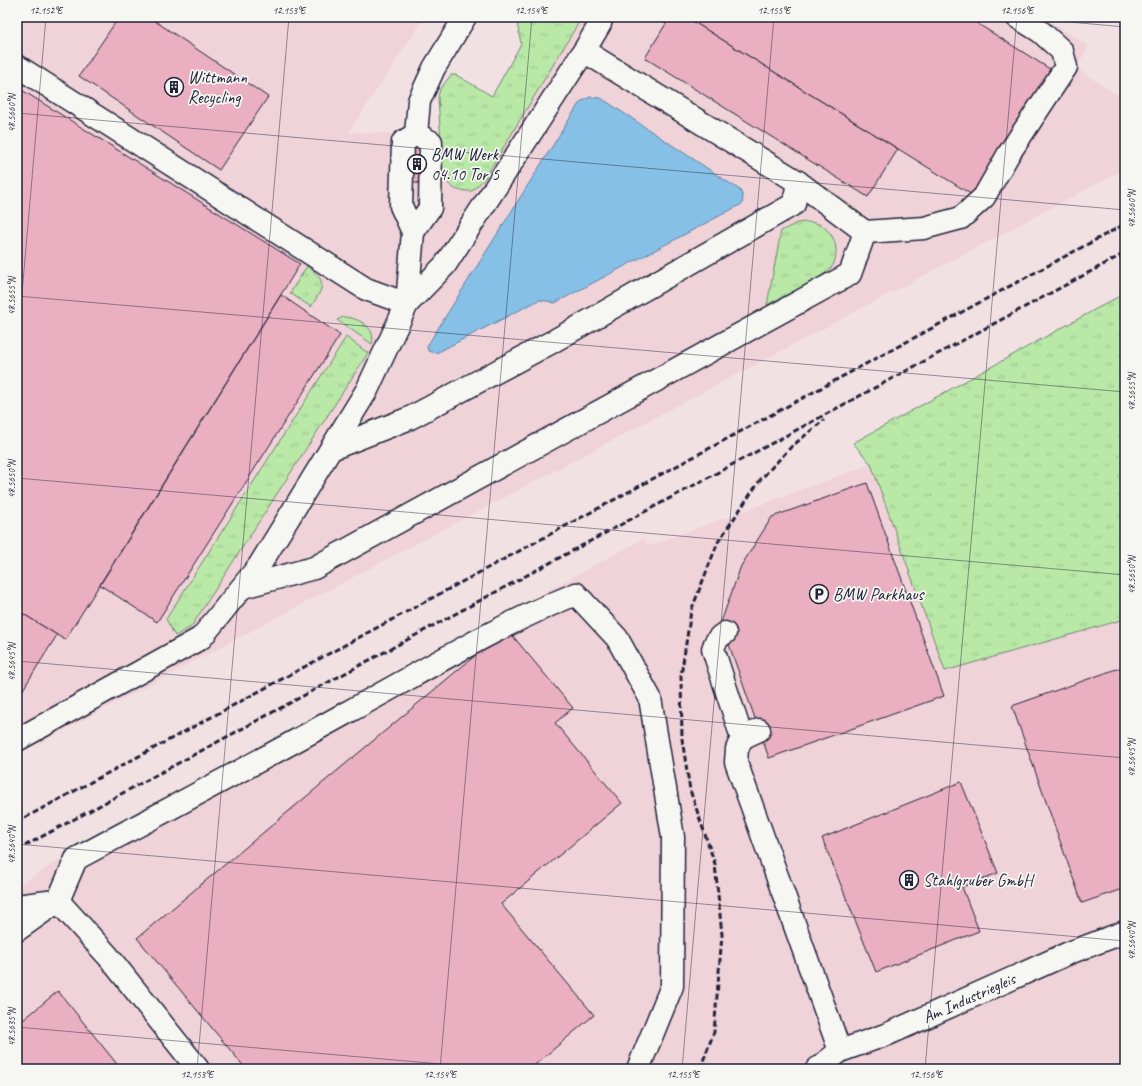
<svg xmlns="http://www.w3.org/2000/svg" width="1142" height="1086" font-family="Caveat,sans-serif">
  <defs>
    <pattern id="grass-tufts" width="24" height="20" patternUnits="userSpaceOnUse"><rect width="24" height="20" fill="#b9e8a7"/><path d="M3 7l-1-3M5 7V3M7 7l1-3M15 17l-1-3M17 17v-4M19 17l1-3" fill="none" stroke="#9fc791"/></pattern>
  </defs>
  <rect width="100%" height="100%" fill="#f2e1e3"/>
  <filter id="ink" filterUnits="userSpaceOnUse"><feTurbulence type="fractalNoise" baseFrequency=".025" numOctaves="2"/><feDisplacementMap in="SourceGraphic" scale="8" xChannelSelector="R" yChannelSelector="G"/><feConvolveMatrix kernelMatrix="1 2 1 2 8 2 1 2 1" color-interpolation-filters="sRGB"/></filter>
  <g filter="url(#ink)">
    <g fill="#f0d2d9">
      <path d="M17 17H425L349 132 416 134H448L501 99 552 17H1042L1089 46 1076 68 1125 100V169L17 755Z"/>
      <path d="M871 464 945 671 1125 619V1069H17V886L138 812 643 539 649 546Z"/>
    </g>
    <g fill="url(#grass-tufts)" stroke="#6e8571">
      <path d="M516 17H582L485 178 472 191C456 191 451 190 443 175L438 97 440 89 451 75H456L492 96 521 44Z"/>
      <path d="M806 222C819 222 826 226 833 238 837 246 837 257 833 265 826 278 781 297 767 305L781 231 797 223Z"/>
      <path d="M307 266C328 282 324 286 311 307L290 293Z"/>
      <path d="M1125 293V619L945 671 871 464 853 443Z"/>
      <path d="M343 317C357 317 377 327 372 344L337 320Z"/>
      <path d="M346 337 368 353 191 627 175 636 166 619Z"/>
    </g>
    <path fill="#87c0e6" stroke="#5f81a2" d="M590 97 601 98 740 190 743 197 742 204 555 303 547 301 539 300 444 349 436 353 428 351 427 346 580 102Z"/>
    <g fill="#eab0c1" stroke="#22223b">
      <path d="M119 17H149L268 97 219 170 79 76Z"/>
      <path d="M670 17H686L898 149 868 197 645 58Z"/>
      <path d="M686 17H967L1053 71 974 196Z"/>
      <path d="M17 87 300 264 65 640 17 610Z"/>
      <path d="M412 144 424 145 422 183H410Z"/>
      <path d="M281 295 340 335 157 622 100 585Z"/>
      <path d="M867 483 944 696 769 758 721 622 741 566 772 517Z"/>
      <path d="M17 610 57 635 22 691 17 693Z"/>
      <path d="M507 629 573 708 555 723 622 803 501 904 594 1015 530 1069H246L137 938Z"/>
      <path d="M1125 666V888L1082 903 1012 706Z"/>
      <path d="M961 782 998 873 962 887 979 931 876 972 822 838Z"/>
      <path d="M58 991 121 1069H17V1025Z"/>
    </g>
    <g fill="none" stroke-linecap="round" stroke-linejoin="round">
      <g stroke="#22223b" stroke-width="25">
        <g id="minor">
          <path d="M584 51 600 24 601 17"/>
          <path d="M17 66 366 289 407 304 445 265 584 51 798 182 865 232 850 274 314 568 243 587"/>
          <path d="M416 134 419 101 434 68 465 17"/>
          <path d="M413 232 430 208 431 142 416 134"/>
          <path d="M865 232 924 228 961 218 984 197 1008 155 1066 67 1062 51 1041 32 1017 17"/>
          <path d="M331 449 410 418 552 342 794 204 798 182"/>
          <path d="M725 633C718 637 715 641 713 649L742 738"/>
          <path d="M759 730 742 738 737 749 736 762 840 1051"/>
          <path d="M17 740 201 638 259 566 367 390 407 304 413 232 401 206 403 142 416 134"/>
          <path d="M17 906 55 901"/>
          <path d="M17 930 58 901"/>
          <path d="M198 1069 108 956 58 901 76 859C167 810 258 762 348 712 424 671 496 626 576 594L617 638 650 698 673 837 672 986 638 1069"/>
          <path d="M817 1069 840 1051 888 1034 1069 953 1125 932"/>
        </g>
      </g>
      <use href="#minor" stroke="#f6f6f2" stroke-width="22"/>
      <g stroke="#22223b" stroke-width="3" stroke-dasharray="6 3" stroke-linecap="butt">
        <path d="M17 822 1125 224"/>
        <path d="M17 850 1125 253"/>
        <path d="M700 1069 714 1032 722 935 715 864 690 790 682 739 681 676 691 611 718 542 760 480 791 447 824 420"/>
      </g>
    </g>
  </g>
  <path fill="none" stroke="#22223b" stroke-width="1" stroke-opacity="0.45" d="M1014 17 1125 27M17 113 1125 210M17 296 1125 392M17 351 46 17M17 478 1125 575M17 661 1125 758M17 844 1125 941M17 1027 498 1069M197 1069 289 17M440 1069 532 17M682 1069 774 17M925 1069 1017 17"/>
  <defs>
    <g id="building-ring" transform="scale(1)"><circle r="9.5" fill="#f6f6f2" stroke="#22223b" stroke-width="1.5"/><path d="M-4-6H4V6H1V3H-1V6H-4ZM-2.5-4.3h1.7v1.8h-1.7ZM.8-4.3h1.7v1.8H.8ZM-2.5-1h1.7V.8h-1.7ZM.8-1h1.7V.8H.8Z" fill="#22223b"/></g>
    <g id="parking-ring" transform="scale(1)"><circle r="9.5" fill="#f6f6f2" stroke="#22223b" stroke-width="1.5"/><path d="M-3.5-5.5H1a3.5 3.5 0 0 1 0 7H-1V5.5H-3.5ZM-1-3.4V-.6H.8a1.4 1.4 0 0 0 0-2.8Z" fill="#22223b"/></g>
  </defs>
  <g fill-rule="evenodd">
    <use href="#building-ring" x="174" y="87"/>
    <use href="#building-ring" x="417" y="164"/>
    <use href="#parking-ring" x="819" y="594"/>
    <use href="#building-ring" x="909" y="880"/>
  </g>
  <g text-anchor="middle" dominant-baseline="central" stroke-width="3.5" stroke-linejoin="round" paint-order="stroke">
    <g font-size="17" fill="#22223b" stroke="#f6f6f2" text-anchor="start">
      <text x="188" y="77">Wittmann<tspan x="188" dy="20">Recycling</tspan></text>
      <text x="431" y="154">BMW Werk<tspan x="431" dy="20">04.10 Tor 5</tspan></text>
      <text x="833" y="594">BMW Parkhaus</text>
      <text x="923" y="880">Stahlgruber GmbH</text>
    </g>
    <g font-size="17" fill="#22223b" stroke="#f6f6f2">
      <text transform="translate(969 998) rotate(-24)">Am Industriegleis</text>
    </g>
  </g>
  <rect width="1142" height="1086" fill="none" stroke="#f6f6f2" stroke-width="44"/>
  <rect x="22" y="22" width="1098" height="1042" fill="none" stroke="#22223b" stroke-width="1.5"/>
  <g font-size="10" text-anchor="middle" fill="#22223b">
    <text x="46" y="14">12.152°E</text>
    <text x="289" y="14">12.153°E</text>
    <text x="531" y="14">12.154°E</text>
    <text x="774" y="14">12.155°E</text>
    <text x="1017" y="14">12.156°E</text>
    <text transform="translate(11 113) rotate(-90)" y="4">48.5660°N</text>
    <text transform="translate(1131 209) rotate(-90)" y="4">48.5660°N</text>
    <text transform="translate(11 296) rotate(-90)" y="4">48.5655°N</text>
    <text transform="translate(1131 392) rotate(-90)" y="4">48.5655°N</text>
    <text transform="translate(11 479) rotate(-90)" y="4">48.5650°N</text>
    <text transform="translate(1131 575) rotate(-90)" y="4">48.5650°N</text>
    <text transform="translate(11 662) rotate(-90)" y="4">48.5645°N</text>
    <text transform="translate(1131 758) rotate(-90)" y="4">48.5645°N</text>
    <text transform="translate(11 845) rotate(-90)" y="4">48.5640°N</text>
    <text transform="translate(1131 941) rotate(-90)" y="4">48.5640°N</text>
    <text transform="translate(11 1027) rotate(-90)" y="4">48.5635°N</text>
    <text x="197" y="1078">12.153°E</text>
    <text x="440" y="1078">12.154°E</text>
    <text x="683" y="1078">12.155°E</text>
    <text x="926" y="1078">12.156°E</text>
  </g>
</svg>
